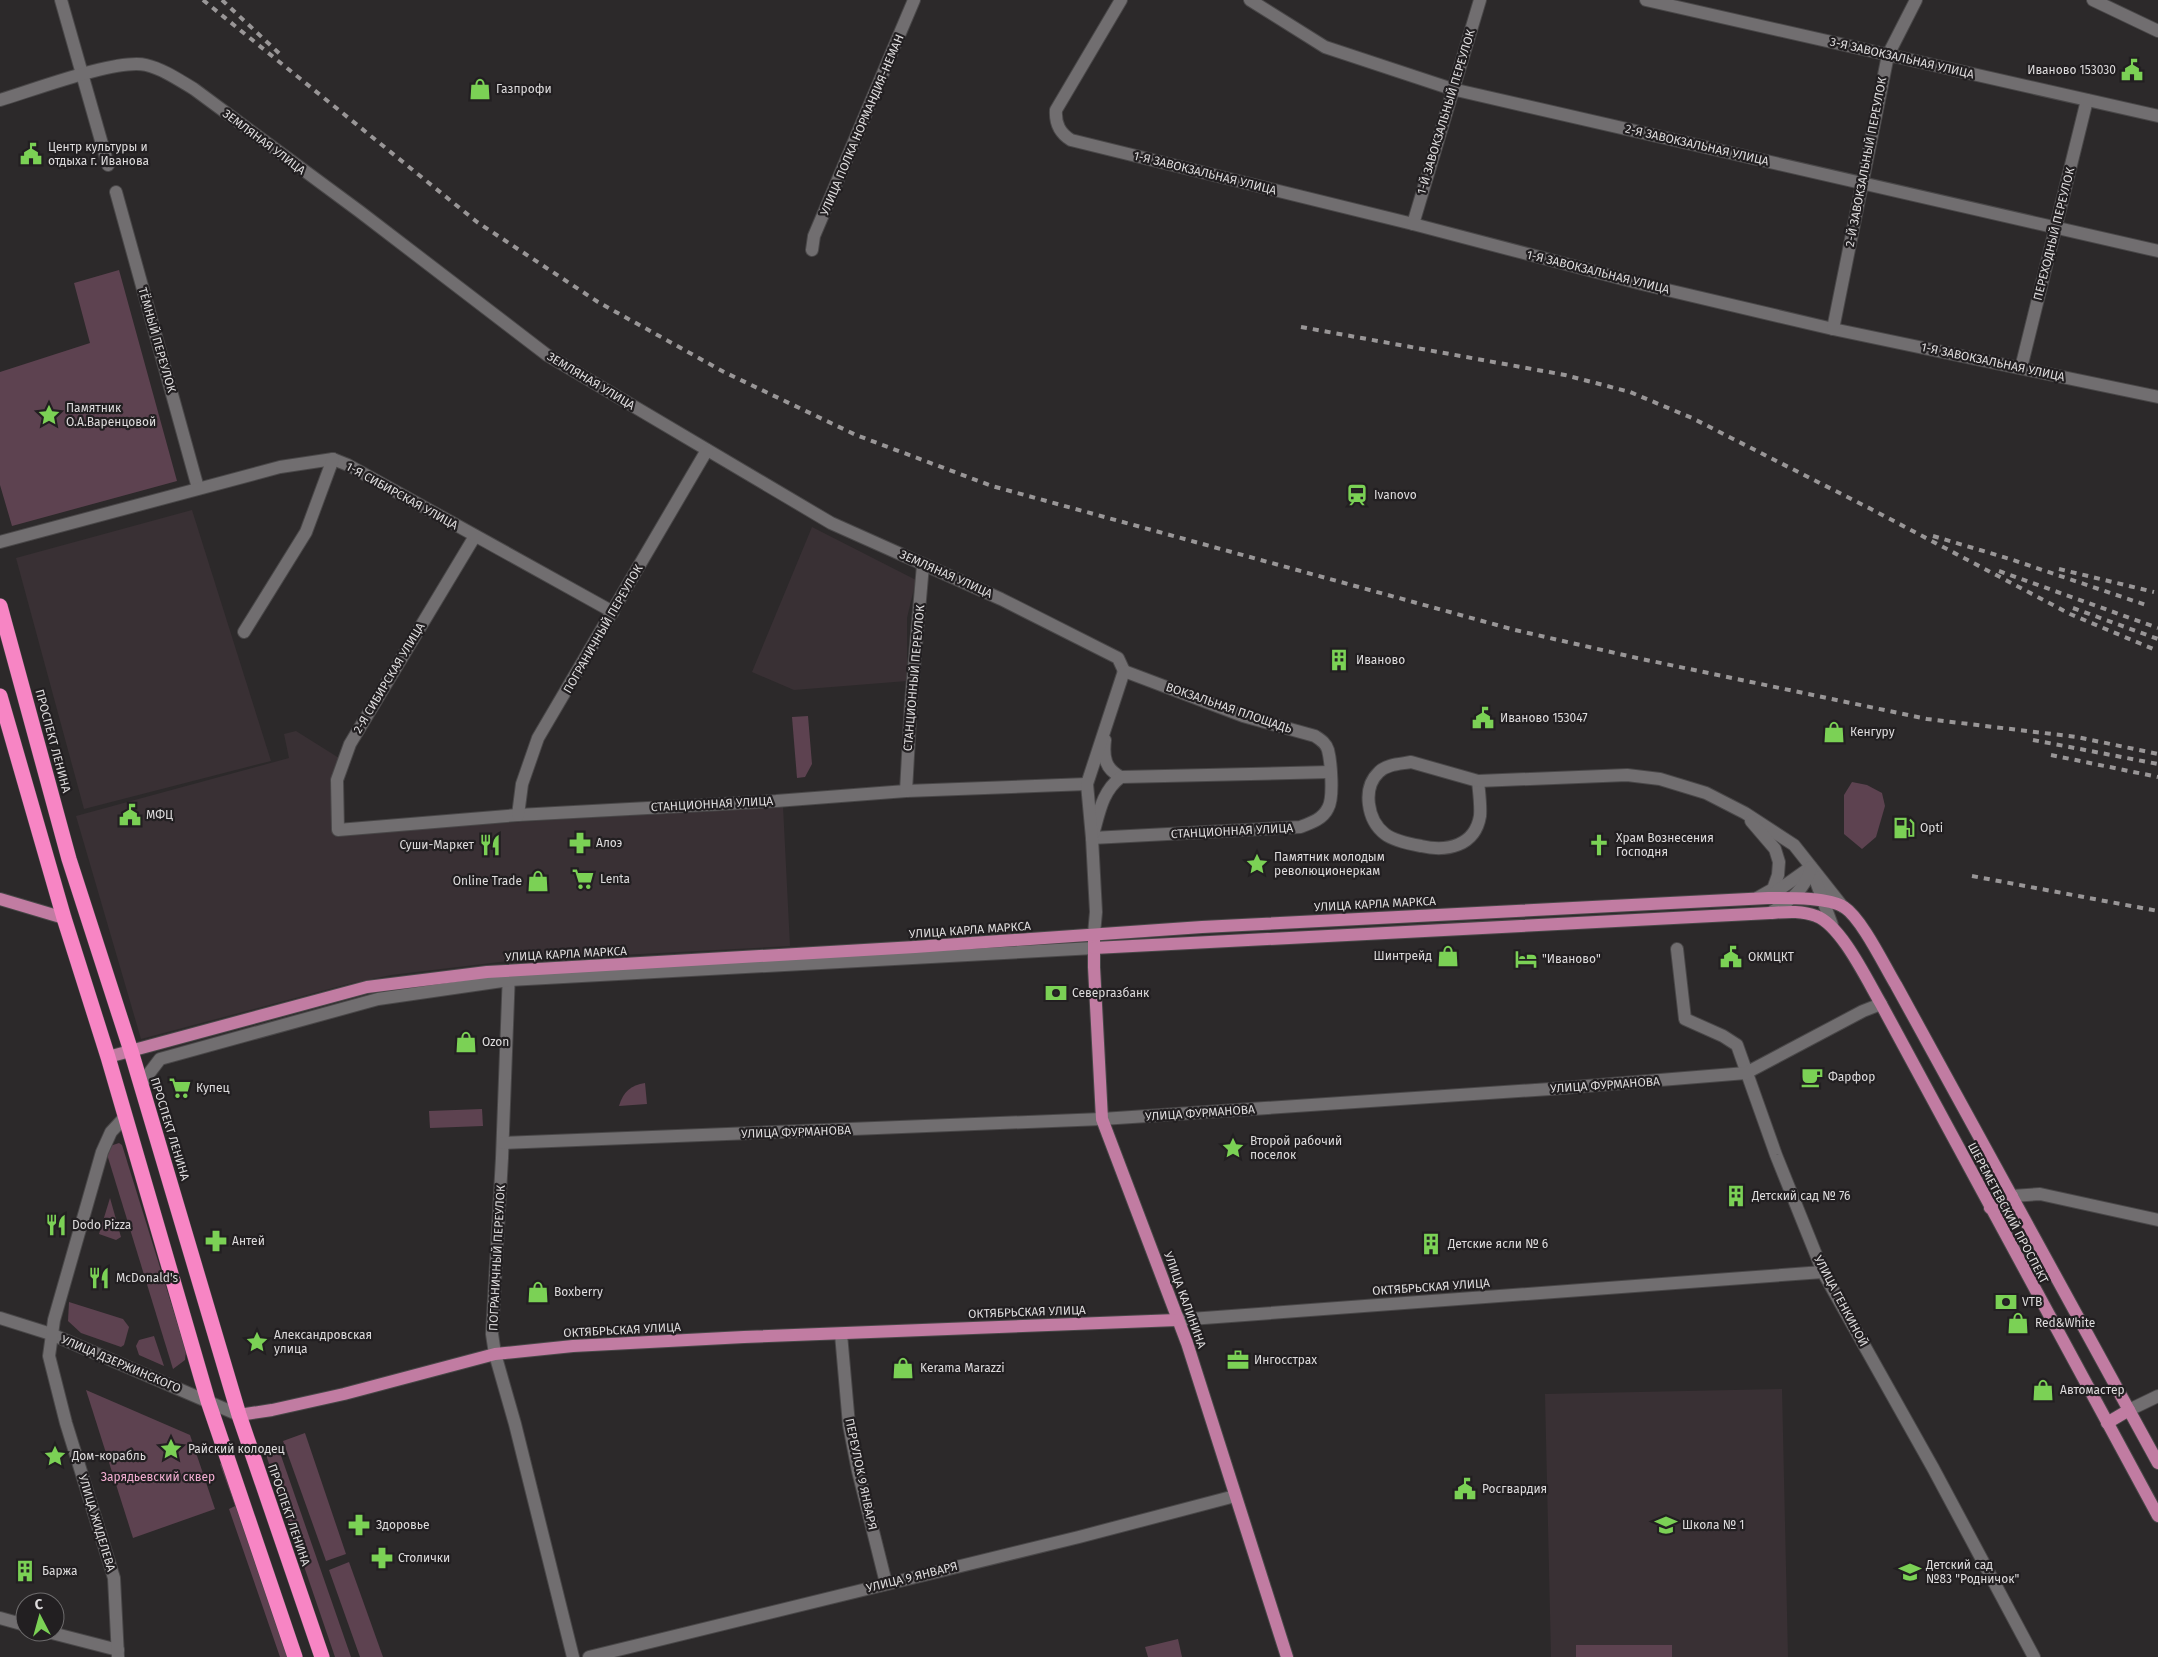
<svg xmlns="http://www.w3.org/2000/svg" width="2158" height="1657" font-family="'Fira Sans',sans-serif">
  <rect width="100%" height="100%" fill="#2c292a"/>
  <g fill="#393034">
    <path d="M192 510 271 761 84 809 16 558Z"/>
    <path d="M812 527 916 580 907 618V681L794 690 752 672Z"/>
    <path d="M296 731 347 763 336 798 340 833 783 806 790 946 508 961 391 975 348 984 141 1039 76 816 289 758 284 734Z"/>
    <path d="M1782 1389 1788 1657H1551L1545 1394Z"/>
  </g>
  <g fill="#5d4250">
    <path d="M119 270 177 481 12 526 0 485V372L90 343 74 283Z"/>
    <path d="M808 716 812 764 805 777 797 778 792 717Z"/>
    <path d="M1852 782 1867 785 1882 793 1885 806 1876 837 1862 849 1844 834V795Z"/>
    <path d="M645 1083 647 1104 619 1106C623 1092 631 1085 645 1083Z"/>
    <path d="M482 1109 483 1126 430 1128 429 1111Z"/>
    <path d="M119 1143 122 1145 186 1351 185 1360 173 1369 106 1151 107 1147Z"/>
    <path d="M110 1198 121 1237 116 1240 99 1234Z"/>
    <path d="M69 1302 123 1319 129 1327 124 1345 121 1347 81 1333 68 1321Z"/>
    <path d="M154 1336 164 1366 139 1355 136 1346 139 1340Z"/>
    <path d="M86 1390 190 1435 215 1509 133 1538Z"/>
    <path d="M305 1433 346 1554 326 1561 283 1441Z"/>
    <path d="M273 1444 278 1447 351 1657H335L263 1446Z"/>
    <path d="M224 1460 292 1657H280L229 1509 235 1506 220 1464Z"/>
    <path d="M349 1562 383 1657H360L329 1570Z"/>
    <path d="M1178 1639 1182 1657H1148L1145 1647Z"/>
    <rect x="1576" y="1645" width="96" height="12"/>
  </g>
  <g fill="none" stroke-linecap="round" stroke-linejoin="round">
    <g stroke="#494748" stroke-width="14">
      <g id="minor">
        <path d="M61 0 108 165"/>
        <path d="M1121 0 1056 110C1055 124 1060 133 1071 140L1413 224 1642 284 1833 329 2158 397"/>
        <path d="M1250 0 1325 47 1452 89 2158 251"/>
        <path d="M1646 0 2158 116"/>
        <path d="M2093 0 2158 31"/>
        <path d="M0 100C31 91 117 58 146 65 163 69 179 80 194 89L359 211 547 355 831 523 1001 599 1118 658 1124 671"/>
        <path d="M116 192 198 488"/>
        <path d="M1413 224 1480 0"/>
        <path d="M812 250 814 236 914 0"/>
        <path d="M1833 329 1888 55 1916 0"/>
        <path d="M2021 368 2087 100"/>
        <path d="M475 536 350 744 337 780 338 830 518 815 776 801 906 791 1087 784"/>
        <path d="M0 542 280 467 333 459 348 465 613 612"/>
        <path d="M244 632 306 532 333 459"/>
        <path d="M1105 740C1103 757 1105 769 1121 777"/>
        <path d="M1411 762 1478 781C1479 792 1481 805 1480 816 1475 846 1447 852 1421 846 1410 844 1394 841 1385 834 1367 820 1362 788 1379 772 1387 764 1400 764 1411 762Z"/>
        <path d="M1478 781 1627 775 1660 779 1706 793 1745 813 1794 845 1843 907"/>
        <path d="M906 791 911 702 923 565"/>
        <path d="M518 815 522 784 538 738 707 450"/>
        <path d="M1751 821 1775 849 1779 862 1778 875 1773 889 1757 898"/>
        <path d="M1092 838 1300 827C1311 823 1323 819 1328 808 1334 798 1331 762 1328 750 1326 743 1321 740 1315 736L1243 716 1124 671"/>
        <path d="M1092 838C1099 815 1101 792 1121 777L1330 772"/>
        <path d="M1814 876 1832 925"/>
        <path d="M1770 896 1811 867"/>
        <path d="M1770 913C1789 902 1806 889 1811 867"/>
        <path d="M1094 934 1096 912 1092 838 1087 784 1124 671"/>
        <path d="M1677 949 1685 1019 1723 1036 1737 1045 1776 1155 1823 1272 1933 1468 2034 1657"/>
        <path d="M509 972 502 1158 492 1334 495 1354 515 1424 573 1657"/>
        <path d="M141 1084 160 1059 378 999 509 980 1094 948"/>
        <path d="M503 1143 1102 1119 1550 1089 1746 1073 1863 1011 1881 1004"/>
        <path d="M2012 1196 2040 1194 2158 1220"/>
        <path d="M0 1318 51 1334 239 1415"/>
        <path d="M1177 1320 1823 1272"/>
        <path d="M841 1334 849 1425 858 1471 886 1583"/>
        <path d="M2129 1410 2158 1396"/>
        <path d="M0 1618 25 1625"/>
        <path d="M48 1632 118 1650"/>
        <path d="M118 1657 114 1578 66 1423 49 1356 54 1320 102 1152 111 1132 124 1118"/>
        <path d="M589 1657 1079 1537 1235 1496"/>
      </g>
    </g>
    <g stroke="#494748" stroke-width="14">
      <g id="major">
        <path d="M0 899 64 918"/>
        <path d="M1094 939V967L1102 1119 1187 1343 1287 1657"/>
        <path d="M1094 948 1770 913C1785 912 1801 910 1816 916 1841 925 1867 980 1881 1004L2158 1516"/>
        <path d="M108 1057 367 987 487 972 915 947 1202 927 1768 898C1787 898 1828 897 1844 907 1862 919 1884 965 1896 985L2158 1463"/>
        <path d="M1990 1208 2012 1196"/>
        <path d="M239 1415 272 1410 344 1394 495 1354 573 1346 744 1337 1177 1320"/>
        <path d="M2107 1423 2129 1410"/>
      </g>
    </g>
    <g stroke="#494748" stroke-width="16">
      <g id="highway">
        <path d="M0 606 69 859 131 1051 239 1415 322 1657"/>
        <path d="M0 696 64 918 108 1057 208 1401 295 1657"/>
      </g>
    </g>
    <use href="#minor" stroke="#716e70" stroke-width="12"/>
    <use href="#major" stroke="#c17ca2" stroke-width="12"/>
    <use href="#highway" stroke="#f785c4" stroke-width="15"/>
    <g stroke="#999697" stroke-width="4" stroke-dasharray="6 6" stroke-linecap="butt">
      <path d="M203 0 477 222 598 302 724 372 856 435 992 486 1515 630 1637 658 1927 719 2077 737 2158 754"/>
      <path d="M222 0 282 56"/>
      <path d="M1301 327 1565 375 1630 392 1692 418 1871 509 2070 614 2158 651"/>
      <path d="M1933 536 2010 559 2149 606"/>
      <path d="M2059 569 2154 592"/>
      <path d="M1999 571 2158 628"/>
      <path d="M2073 608 2158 639"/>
      <path d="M2033 740 2158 764"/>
      <path d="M2051 755 2158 777"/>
      <path d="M1972 876 2158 911"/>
    </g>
  </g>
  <defs>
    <g id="civic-bare" transform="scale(1.725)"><path d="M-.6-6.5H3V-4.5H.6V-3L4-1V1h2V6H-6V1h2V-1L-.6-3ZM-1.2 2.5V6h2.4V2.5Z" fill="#7bd155" stroke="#221f21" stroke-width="2.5" paint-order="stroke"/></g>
    <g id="shop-bare" transform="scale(1.725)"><path d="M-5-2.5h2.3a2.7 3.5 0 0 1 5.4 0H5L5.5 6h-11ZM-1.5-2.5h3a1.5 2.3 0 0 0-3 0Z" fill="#7bd155" stroke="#221f21" stroke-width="2.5" paint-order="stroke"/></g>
    <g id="sight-bare" transform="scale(1.725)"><path d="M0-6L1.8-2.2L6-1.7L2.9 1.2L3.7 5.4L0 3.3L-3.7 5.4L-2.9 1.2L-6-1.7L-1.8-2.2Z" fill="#7bd155" stroke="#221f21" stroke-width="2.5" paint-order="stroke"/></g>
    <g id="station-bare" transform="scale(1.725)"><path d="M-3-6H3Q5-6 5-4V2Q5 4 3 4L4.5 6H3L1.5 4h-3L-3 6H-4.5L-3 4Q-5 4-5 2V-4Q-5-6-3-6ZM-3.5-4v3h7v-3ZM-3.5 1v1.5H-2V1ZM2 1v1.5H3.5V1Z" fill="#7bd155" stroke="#221f21" stroke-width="2.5" paint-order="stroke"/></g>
    <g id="building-bare" transform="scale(1.725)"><path d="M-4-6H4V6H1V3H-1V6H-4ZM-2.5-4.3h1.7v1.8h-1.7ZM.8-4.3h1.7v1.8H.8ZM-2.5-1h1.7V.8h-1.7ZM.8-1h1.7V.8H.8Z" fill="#7bd155" stroke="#221f21" stroke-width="2.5" paint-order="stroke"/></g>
    <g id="fuel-bare" transform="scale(1.725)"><path d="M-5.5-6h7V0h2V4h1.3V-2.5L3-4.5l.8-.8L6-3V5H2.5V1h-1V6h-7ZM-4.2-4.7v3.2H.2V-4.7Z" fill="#7bd155" stroke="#221f21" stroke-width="2.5" paint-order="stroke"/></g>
    <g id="pharmacy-bare" transform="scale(1.725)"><path d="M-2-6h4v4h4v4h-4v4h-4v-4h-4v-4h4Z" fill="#7bd155" stroke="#221f21" stroke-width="2.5" paint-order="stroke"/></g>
    <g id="restaurant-bare" transform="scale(1.725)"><path d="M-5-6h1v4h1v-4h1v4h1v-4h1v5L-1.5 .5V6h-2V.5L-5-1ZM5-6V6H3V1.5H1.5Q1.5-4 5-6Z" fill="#7bd155" stroke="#221f21" stroke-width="2.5" paint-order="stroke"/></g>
    <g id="church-bare" transform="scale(1.725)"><path d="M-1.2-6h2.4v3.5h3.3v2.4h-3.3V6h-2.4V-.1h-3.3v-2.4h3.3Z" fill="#7bd155" stroke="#221f21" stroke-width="2.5" paint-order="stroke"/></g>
    <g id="supermarket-bare" transform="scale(1.725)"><path d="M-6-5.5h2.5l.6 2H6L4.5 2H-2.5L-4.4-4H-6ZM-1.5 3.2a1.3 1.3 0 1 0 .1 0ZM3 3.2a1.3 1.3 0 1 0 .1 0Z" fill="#7bd155" stroke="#221f21" stroke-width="2.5" paint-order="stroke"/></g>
    <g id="hotel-bare" transform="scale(1.725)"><path d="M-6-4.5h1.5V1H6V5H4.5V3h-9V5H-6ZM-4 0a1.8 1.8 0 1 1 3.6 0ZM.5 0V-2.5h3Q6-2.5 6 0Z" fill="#7bd155" stroke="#221f21" stroke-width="2.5" paint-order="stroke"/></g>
    <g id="bank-bare" transform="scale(1.725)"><path d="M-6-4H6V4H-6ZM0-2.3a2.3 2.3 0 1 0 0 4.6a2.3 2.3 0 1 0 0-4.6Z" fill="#7bd155" stroke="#221f21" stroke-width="2.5" paint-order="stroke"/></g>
    <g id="cafe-bare" transform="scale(1.725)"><path d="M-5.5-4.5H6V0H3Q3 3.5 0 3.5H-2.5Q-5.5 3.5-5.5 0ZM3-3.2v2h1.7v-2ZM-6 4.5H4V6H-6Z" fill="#7bd155" stroke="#221f21" stroke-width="2.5" paint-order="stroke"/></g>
    <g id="office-bare" transform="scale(1.725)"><path d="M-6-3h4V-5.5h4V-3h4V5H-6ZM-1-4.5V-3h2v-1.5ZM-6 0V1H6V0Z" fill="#7bd155" stroke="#221f21" stroke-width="2.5" paint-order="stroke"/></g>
    <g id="school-bare" transform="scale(1.725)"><path d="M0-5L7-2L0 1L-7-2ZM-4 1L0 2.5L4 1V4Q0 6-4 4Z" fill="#7bd155" stroke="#221f21" stroke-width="2.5" paint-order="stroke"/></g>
  </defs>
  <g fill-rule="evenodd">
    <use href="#civic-bare" x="2132" y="70"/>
    <use href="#shop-bare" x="480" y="89"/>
    <use href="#civic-bare" x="31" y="154"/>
    <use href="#sight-bare" x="49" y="415"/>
    <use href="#station-bare" x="1357" y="495"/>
    <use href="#building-bare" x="1339" y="660"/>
    <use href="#civic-bare" x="1483" y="718"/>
    <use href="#shop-bare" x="1834" y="732"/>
    <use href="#civic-bare" x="130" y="815"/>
    <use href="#fuel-bare" x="1904" y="828"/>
    <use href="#pharmacy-bare" x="580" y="843"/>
    <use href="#restaurant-bare" x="490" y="845"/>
    <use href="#church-bare" x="1599" y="845"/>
    <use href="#sight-bare" x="1257" y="864"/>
    <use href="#supermarket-bare" x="583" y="879"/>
    <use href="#shop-bare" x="538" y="881"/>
    <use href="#shop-bare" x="1448" y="956"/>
    <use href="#civic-bare" x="1731" y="957"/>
    <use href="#hotel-bare" x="1526" y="959"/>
    <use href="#bank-bare" x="1056" y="993"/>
    <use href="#shop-bare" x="466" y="1042"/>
    <use href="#cafe-bare" x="1812" y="1077"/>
    <use href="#supermarket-bare" x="180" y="1088"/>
    <use href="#sight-bare" x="1233" y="1148"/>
    <use href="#building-bare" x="1736" y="1196"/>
    <use href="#restaurant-bare" x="56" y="1225"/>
    <use href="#pharmacy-bare" x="216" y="1241"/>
    <use href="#building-bare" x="1431" y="1244"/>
    <use href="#restaurant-bare" x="99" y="1278"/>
    <use href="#shop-bare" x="538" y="1292"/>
    <use href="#bank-bare" x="2006" y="1302"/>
    <use href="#shop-bare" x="2018" y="1323"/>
    <use href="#sight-bare" x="257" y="1342"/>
    <use href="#office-bare" x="1238" y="1360"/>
    <use href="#shop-bare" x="903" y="1368"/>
    <use href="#shop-bare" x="2043" y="1390"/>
    <use href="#sight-bare" x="171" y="1449"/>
    <use href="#sight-bare" x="55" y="1456"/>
    <use href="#civic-bare" x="1465" y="1489"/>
    <use href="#pharmacy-bare" x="359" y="1525"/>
    <use href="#school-bare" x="1666" y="1525"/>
    <use href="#pharmacy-bare" x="382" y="1558"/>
    <use href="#building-bare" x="25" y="1571"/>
    <use href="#school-bare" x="1910" y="1572"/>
  </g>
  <g text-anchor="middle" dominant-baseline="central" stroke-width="4.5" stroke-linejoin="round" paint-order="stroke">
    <g font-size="12" fill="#dedcdd" stroke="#221f21">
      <text transform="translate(1902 58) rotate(13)">3-Я ЗАВОКЗАЛЬНАЯ УЛИЦА</text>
      <text transform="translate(1446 112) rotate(-73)">1-Й ЗАВОКЗАЛЬНЫЙ ПЕРЕУЛОК</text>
      <text transform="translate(862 125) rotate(-67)">УЛИЦА ПОЛКА НОРМАНДИЯ-НЕМАН</text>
      <text transform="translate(264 142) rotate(37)">ЗЕМЛЯНАЯ УЛИЦА</text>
      <text transform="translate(1697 145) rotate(13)">2-Я ЗАВОКЗАЛЬНАЯ УЛИЦА</text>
      <text transform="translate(1866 162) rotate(-79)">2-Й ЗАВОКЗАЛЬНЫЙ ПЕРЕУЛОК</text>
      <text transform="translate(1205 173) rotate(14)">1-Я ЗАВОКЗАЛЬНАЯ УЛИЦА</text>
      <text transform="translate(2054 234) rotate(-76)">ПЕРЕХОДНЫЙ ПЕРЕУЛОК</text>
      <text transform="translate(1598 272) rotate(14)">1-Я ЗАВОКЗАЛЬНАЯ УЛИЦА</text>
      <text transform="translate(157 340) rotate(74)">ТЁМНЫЙ ПЕРЕУЛОК</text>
      <text transform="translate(1993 362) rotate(12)">1-Я ЗАВОКЗАЛЬНАЯ УЛИЦА</text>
      <text transform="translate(591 381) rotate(31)">ЗЕМЛЯНАЯ УЛИЦА</text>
      <text transform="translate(402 496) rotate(29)">1-Я СИБИРСКАЯ УЛИЦА</text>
      <text transform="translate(946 574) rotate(24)">ЗЕМЛЯНАЯ УЛИЦА</text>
      <text transform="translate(603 629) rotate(-60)">ПОГРАНИЧНЫЙ ПЕРЕУЛОК</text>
      <text transform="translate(389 678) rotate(-59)">2-Я СИБИРСКАЯ УЛИЦА</text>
      <text transform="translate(914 678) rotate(-85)">СТАНЦИОННЫЙ ПЕРЕУЛОК</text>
      <text transform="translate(1229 708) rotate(19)">ВОКЗАЛЬНАЯ ПЛОЩАДЬ</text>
      <text transform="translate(53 741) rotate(75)">ПРОСПЕКТ ЛЕНИНА</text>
      <text transform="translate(712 804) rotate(-3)">СТАНЦИОННАЯ УЛИЦА</text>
      <text transform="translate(1232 831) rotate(-3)">СТАНЦИОННАЯ УЛИЦА</text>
      <text transform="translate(1375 904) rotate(-3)">УЛИЦА КАРЛА МАРКСА</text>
      <text transform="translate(970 930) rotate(-4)">УЛИЦА КАРЛА МАРКСА</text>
      <text transform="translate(566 954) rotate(-3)">УЛИЦА КАРЛА МАРКСА</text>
      <text transform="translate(1605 1085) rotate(-4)">УЛИЦА ФУРМАНОВА</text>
      <text transform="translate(1200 1113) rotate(-4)">УЛИЦА ФУРМАНОВА</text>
      <text transform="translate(170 1129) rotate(73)">ПРОСПЕКТ ЛЕНИНА</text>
      <text transform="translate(796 1132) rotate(-2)">УЛИЦА ФУРМАНОВА</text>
      <text transform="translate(2008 1213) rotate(62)">ШЕРЕМЕТЕВСКИЙ ПРОСПЕКТ</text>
      <text transform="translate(497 1258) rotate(-87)">ПОГРАНИЧНЫЙ ПЕРЕУЛОК</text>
      <text transform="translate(1431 1287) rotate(-4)">ОКТЯБРЬСКАЯ УЛИЦА</text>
      <text transform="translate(1185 1300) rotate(70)">УЛИЦА КАЛИНИНА</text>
      <text transform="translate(1841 1301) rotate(62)">УЛИЦА ГЕНКИНОЙ</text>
      <text transform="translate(1027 1312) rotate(-2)">ОКТЯБРЬСКАЯ УЛИЦА</text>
      <text transform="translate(622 1330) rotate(-3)">ОКТЯБРЬСКАЯ УЛИЦА</text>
      <text transform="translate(121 1364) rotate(23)">УЛИЦА ДЗЕРЖИНСКОГО</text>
      <text transform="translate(861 1474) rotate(78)">ПЕРЕУЛОК 9 ЯНВАРЯ</text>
      <text transform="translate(289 1515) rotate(71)">ПРОСПЕКТ ЛЕНИНА</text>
      <text transform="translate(97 1523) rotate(73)">УЛИЦА ЖИДЕЛЕВА</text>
      <text transform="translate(912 1577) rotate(-14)">УЛИЦА 9 ЯНВАРЯ</text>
    </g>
    <g font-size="12" fill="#dedcdd" stroke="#221f21" text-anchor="start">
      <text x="2116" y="70" text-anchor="end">Иваново 153030</text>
      <text x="496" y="89">Газпрофи</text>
      <text x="48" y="147">Центр культуры и<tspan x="48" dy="14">отдыха г. Иванова</tspan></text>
      <text x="66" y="408">Памятник<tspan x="66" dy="14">О.А.Варенцовой</tspan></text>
      <text x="1374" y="495">Ivanovo</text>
      <text x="1356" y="660">Иваново</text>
      <text x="1500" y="718">Иваново 153047</text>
      <text x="1850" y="732">Кенгуру</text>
      <text x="146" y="815">МФЦ</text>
      <text x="1920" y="828">Opti</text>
      <text x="1616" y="838">Храм Вознесения<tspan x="1616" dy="14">Господня</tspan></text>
      <text x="596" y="843">Алоэ</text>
      <text x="474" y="845" text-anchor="end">Суши-Маркет</text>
      <text x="1274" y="857">Памятник молодым<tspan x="1274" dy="14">революционеркам</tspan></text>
      <text x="600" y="879">Lenta</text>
      <text x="522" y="881" text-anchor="end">Online Trade</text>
      <text x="1432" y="956" text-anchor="end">Шинтрейд</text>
      <text x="1748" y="957">ОКМЦКТ</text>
      <text x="1542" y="959">"Иваново"</text>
      <text x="1072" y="993">Севергазбанк</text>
      <text x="482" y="1042">Ozon</text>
      <text x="1828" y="1077">Фарфор</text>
      <text x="196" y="1088">Купец</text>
      <text x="1250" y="1141">Второй рабочий<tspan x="1250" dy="14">поселок</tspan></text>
      <text x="1752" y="1196">Детский сад № 76</text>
      <text x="72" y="1225">Dodo Pizza</text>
      <text x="232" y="1241">Антей</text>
      <text x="1448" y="1244">Детские ясли № 6</text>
      <text x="116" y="1278">McDonald's</text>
      <text x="554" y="1292">Boxberry</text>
      <text x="2022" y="1302">VTB</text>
      <text x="2035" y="1323">Red&amp;White</text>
      <text x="274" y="1335">Александровская<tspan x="274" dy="14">улица</tspan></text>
      <text x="1254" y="1360">Ингосстрах</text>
      <text x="920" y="1368">Kerama Marazzi</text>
      <text x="2060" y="1390">Автомастер</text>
      <text x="188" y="1449">Райский колодец</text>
      <text x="72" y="1456">Дом-корабль</text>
      <text x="1482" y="1489">Росгвардия</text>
      <text x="376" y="1525">Здоровье</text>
      <text x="1682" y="1525">Школа № 1</text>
      <text x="398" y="1558">Столички</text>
      <text x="1926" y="1565">Детский сад<tspan x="1926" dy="14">№83 "Родничок"</tspan></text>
      <text x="42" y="1571">Баржа</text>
    </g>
    <g font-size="12" fill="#f2add1" stroke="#221f21">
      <text x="158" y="1477">Зарядьевский сквер</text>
    </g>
  </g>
  <g transform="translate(40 1617) rotate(354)"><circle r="24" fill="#221f21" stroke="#6d6b6c"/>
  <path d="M0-4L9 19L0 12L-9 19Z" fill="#7bd155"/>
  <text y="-8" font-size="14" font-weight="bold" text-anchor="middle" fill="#dedcdd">С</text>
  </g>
</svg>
